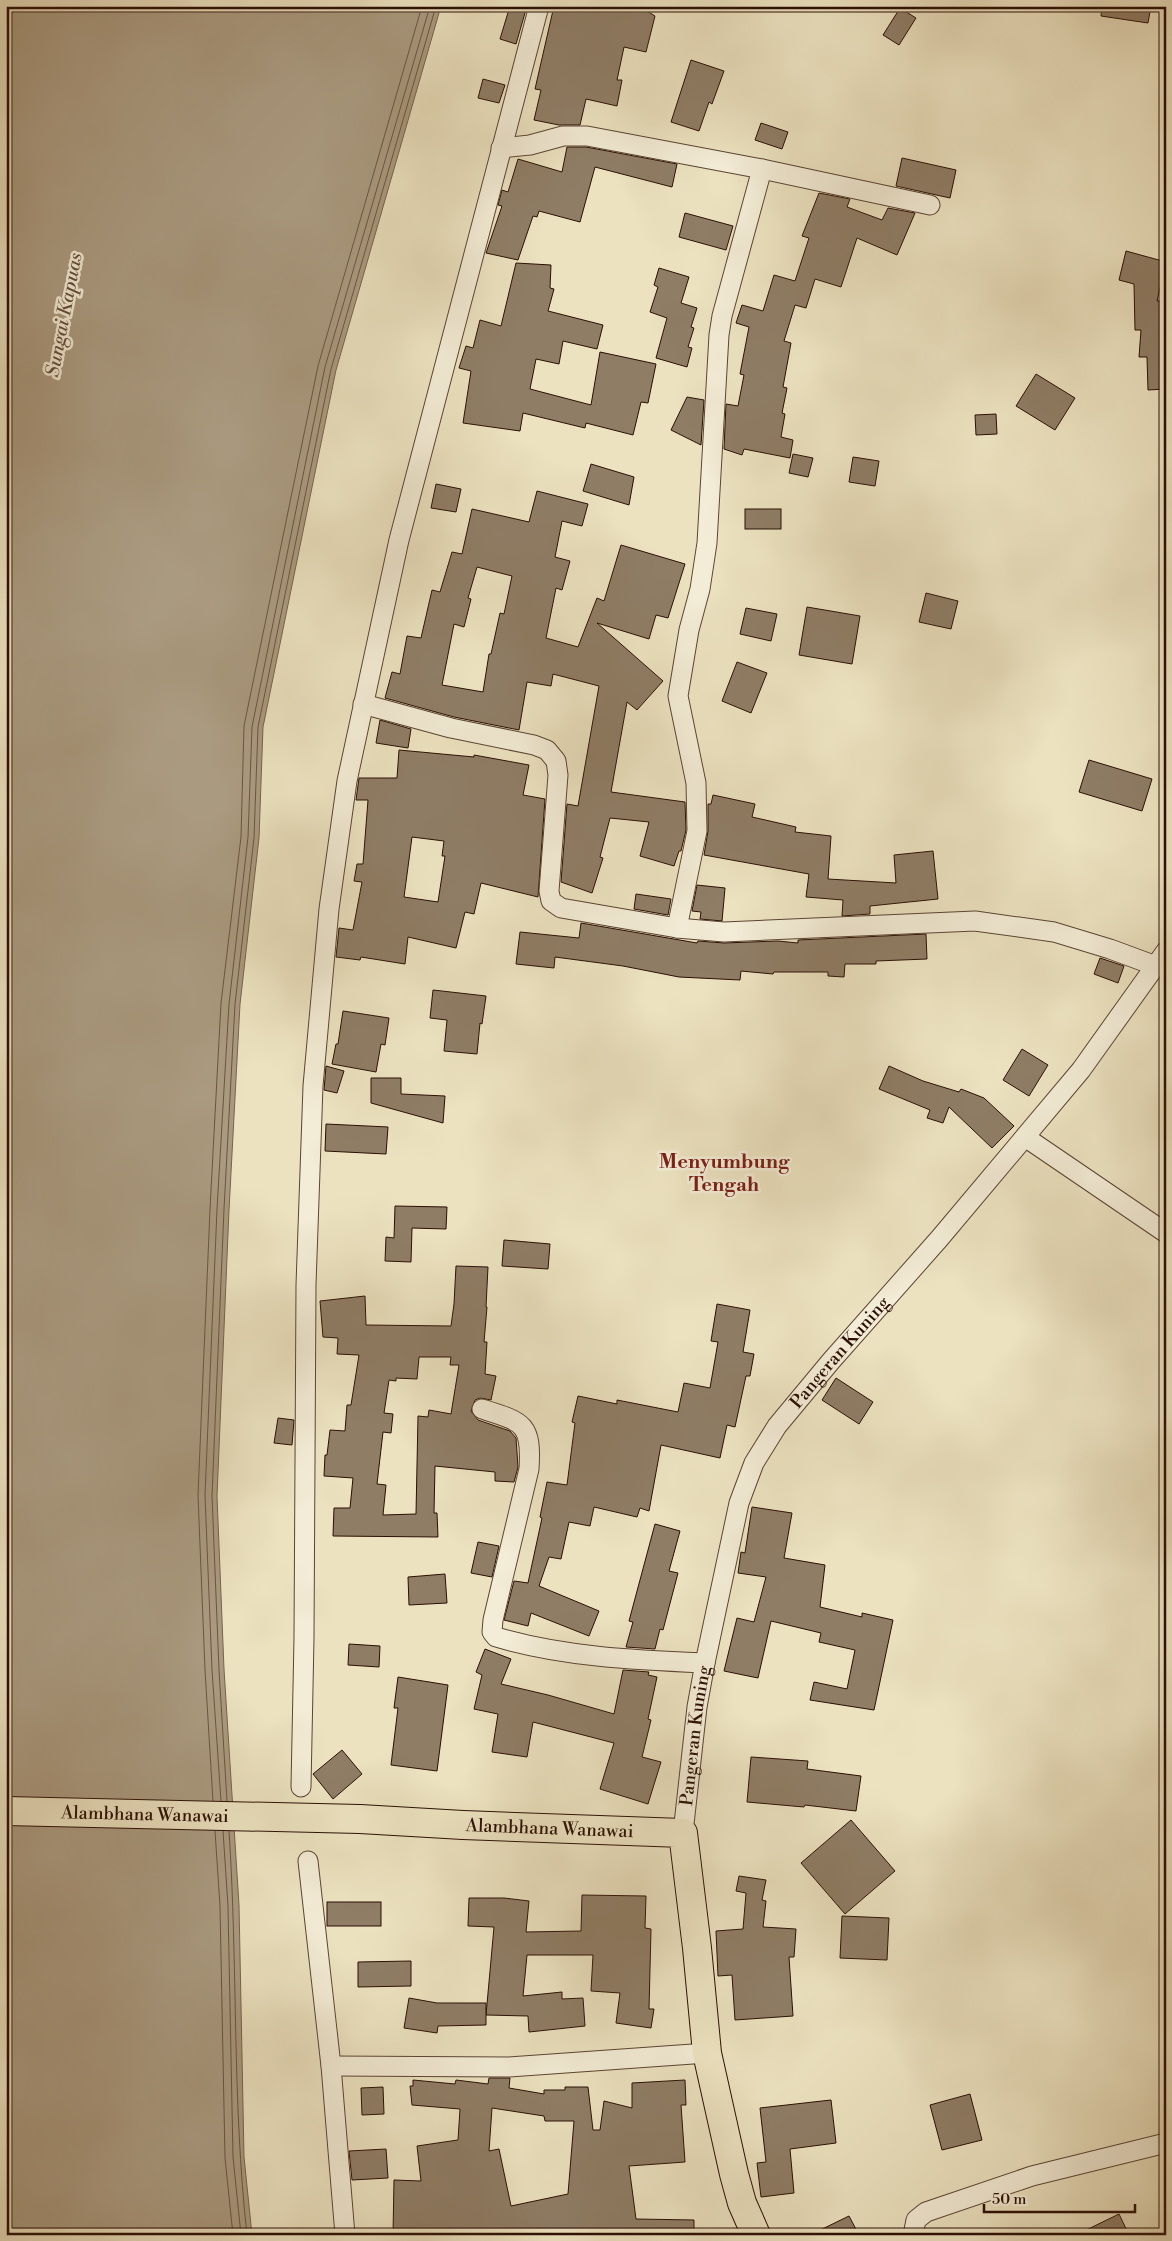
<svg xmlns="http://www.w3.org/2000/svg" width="1172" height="2241" font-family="'Libre Bodoni',serif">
  <rect width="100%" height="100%" fill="#ece2c0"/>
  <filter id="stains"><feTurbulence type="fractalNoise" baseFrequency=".004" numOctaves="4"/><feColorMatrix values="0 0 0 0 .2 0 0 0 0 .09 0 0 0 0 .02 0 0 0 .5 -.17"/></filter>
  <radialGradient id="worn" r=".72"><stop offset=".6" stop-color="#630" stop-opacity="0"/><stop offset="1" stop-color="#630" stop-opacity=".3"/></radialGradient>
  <path fill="#aa9a80" stroke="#77624e" d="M6 6H441L336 370 263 727 259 838 240 1004 229 1210 217 1496 224 1669 239 1905 244 2157 252 2235H6Z"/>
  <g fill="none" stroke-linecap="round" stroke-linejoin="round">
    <g stroke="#6a5442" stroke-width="1">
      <path d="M213 1801 205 1670 198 1495 210 1209 221 1003 241 837 244 726 318 366 422 6"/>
      <path d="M221 1801 212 1670 205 1495 217 1209 229 1004 248 837 252 727 325 367 430 6"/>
      <path d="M227 1801 219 1670 212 1496 224 1209 235 1004 254 838 258 727 331 369 436 6"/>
      <path d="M215 1831 220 1906 225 2158 233 2235"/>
      <path d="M223 1831 228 1906 233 2157 241 2235"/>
      <path d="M229 1831C238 1965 232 2101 247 2235"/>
    </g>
  </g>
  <g fill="#8f7d66" stroke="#2b0f04" fill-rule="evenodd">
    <path d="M510 6H527L516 44 500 39Z"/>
    <path d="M554 6H639L655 16 646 52 624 47 617 80H622L617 106 586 99 580 125H559L534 120 541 90 535 89Z"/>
    <path d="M1102 6H1151L1148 23 1101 16Z"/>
    <path d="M900 8 916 18 899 45 883 35Z"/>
    <path d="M691 60 724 71 712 104 709 102 699 131 671 122Z"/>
    <path d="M483 79 505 85 499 103 478 98Z"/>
    <path d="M761 123 788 132 782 149 755 140Z"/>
    <path d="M567 147H586L677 164 672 187 595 167 580 222 539 211 537 217 533 216 518 260 486 253 502 206 498 205 502 190 508 192 518 159 562 172Z"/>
    <path d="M902 158 956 170 950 198 896 186Z"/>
    <path d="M819 193 850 199 847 207 882 220 888 208 915 213 897 255 857 238 841 287 815 279 806 308 795 305 784 341 791 343 783 387 787 388 782 413 785 414 781 437 793 440 790 458 744 449 742 455 724 449 726 404 738 406 744 375 740 374 749 327 736 323 742 305 763 311 774 275 795 281 809 238 802 236Z"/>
    <path d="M685 213 733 226 726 250 679 237Z"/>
    <path d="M1126 251 1166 262 1157 301H1166V389L1148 390 1147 357H1139L1141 330H1135L1134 284 1119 280Z"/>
    <path d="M516 263 551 265 550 288 554 289 548 311 603 325 597 349 563 341 559 364 536 359 530 389 591 405 600 352 656 364 648 403 641 402 633 435 586 423 585 428 523 413 520 431 463 423 471 371 459 368 466 346 473 348 480 320 501 326Z"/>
    <path d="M659 268 689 277 681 303 697 308 691 327 694 328 688 347 692 348 687 367 656 358 667 318 650 312 658 287 654 285Z"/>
    <path d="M1036 374 1075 398 1055 430 1016 406Z"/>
    <path d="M687 397 704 400 701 445 671 430Z"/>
    <path d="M996 414 997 434 976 435 975 415Z"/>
    <path d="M793 454 813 458 808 477 789 473Z"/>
    <path d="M853 457 879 461 875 486 849 482Z"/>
    <path d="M591 464 634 477 629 505 583 491Z"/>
    <path d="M436 484 461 489 456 512 431 508Z"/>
    <path d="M537 491 588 504 582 526 562 521 555 557 570 561 562 590 556 588 546 638 578 647 597 598 604 601 621 545 685 564 668 618 656 615 649 639 597 623 663 681 637 710 627 702 611 792 685 802 686 830 681 851H679L674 866 640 856 649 822 610 818 600 857 603 858 592 893 561 882 567 804 578 806 599 686 553 674 551 686 527 682 519 730 454 717 385 698 392 672 400 674 407 636 421 638 432 590 440 592 452 552 462 554 472 509 529 522ZM477 567 512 576 504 614 500 613 491 654H489L483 692 442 685 454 624 464 627 471 599 468 598Z"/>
    <rect x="745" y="509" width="36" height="20"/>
    <path d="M926 593 958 601 951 629 919 622Z"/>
    <path d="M807 607 860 616 852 664 799 655Z"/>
    <path d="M746 608 777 614 771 641 740 634Z"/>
    <path d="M737 662 767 673 751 713 722 701Z"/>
    <path d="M380 720 411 729 408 748 376 743Z"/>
    <path d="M399 750 474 757V755L529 765 523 795 545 799 538 897 481 883 474 914 465 912 456 948 408 937 405 964 361 957 360 960 336 957 339 928 353 930 362 882 354 881 357 864H363L368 800H356L359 778H397ZM412 837 444 841 442 856H445L438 902 404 897Z"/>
    <path d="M1089 760 1152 779 1142 811 1079 792Z"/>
    <path d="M713 795 755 804 752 817 796 827 795 832 831 836 828 879 896 883 894 855 933 851 938 899 870 906V914L842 916 843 900 806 897 809 874 704 855 708 831V804H711Z"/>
    <path d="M697 885 725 888 722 921 700 919 701 912 692 911Z"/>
    <path d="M636 894 671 899 668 915 634 909Z"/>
    <path d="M581 923 697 943 698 941 724 943 778 941 798 943V940L926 934 927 959 876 961V964H845L844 977 828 976V972H774L773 974 741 971 740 980 679 977 623 966 555 957 554 968 516 964 520 932 579 938Z"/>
    <path d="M1100 958 1124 966 1118 983 1094 974Z"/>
    <path d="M433 990 486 996 482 1024 480 1023 477 1054 444 1051 447 1020 430 1018Z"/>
    <path d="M343 1011 389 1018 385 1045 381 1044 376 1072 332 1064 336 1044H338Z"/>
    <path d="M1022 1049 1048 1065 1029 1096 1003 1080Z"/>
    <path d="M326 1066 344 1071 337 1093 324 1090Z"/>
    <path d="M889 1066 923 1081 959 1092 961 1089 984 1098 1014 1126 992 1148 949 1107 943 1123 927 1118 930 1110 879 1089Z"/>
    <path d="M371 1078H401V1094L445 1096 443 1123 371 1103Z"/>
    <path d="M326 1124 388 1127 386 1154 325 1151Z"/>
    <path d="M395 1206 447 1207 446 1229 412 1228 411 1262 385 1261 386 1237 394 1238Z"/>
    <path d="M504 1240 550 1244 548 1269 502 1266Z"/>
    <path d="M456 1266 488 1267 486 1307H487L484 1342H487L485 1374 496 1376 491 1400 480 1398 475 1400 471 1411 478 1420 510 1431 516 1438 518 1467 514 1482 495 1481V1472L435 1466 434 1513H437L438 1537 333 1536 334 1508H350L353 1478 324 1476 325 1455H327L330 1430 345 1431 347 1405H351L359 1355 337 1354 338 1338 323 1337 320 1301 365 1296 366 1325 451 1326 454 1304ZM419 1357H451L450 1365H459L451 1414 429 1410 428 1417 418 1416 416 1514 383 1515 386 1485 377 1484 383 1432 391 1433 393 1414 384 1413 389 1380 396 1381V1378L417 1379Z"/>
    <path d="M717 1304 750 1310 743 1352 754 1354 750 1376H746L735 1427 727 1425 720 1458 661 1445 649 1511 640 1508 637 1517 594 1507 590 1526 569 1522 561 1559 549 1557 539 1586 599 1611 589 1636 531 1613 528 1626 504 1620 514 1581 528 1583 542 1518 540 1517 547 1482 567 1485 575 1423 572 1422 578 1396 617 1404V1400L678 1412 684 1383 710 1388 718 1342 711 1341Z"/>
    <path d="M836 1378 873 1402 859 1424 822 1400Z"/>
    <path d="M278 1418 294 1420 292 1445 274 1443Z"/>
    <path d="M752 1507 792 1513 784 1558 825 1565 820 1607 862 1617V1613L893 1620 874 1710 810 1700 814 1682 847 1689 855 1650 819 1642 821 1633 771 1621 758 1678 724 1671 737 1618 754 1622 766 1577 738 1573 741 1552 745 1553Z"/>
    <path d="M655 1524 680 1531 669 1571 678 1573 663 1630 660 1629 655 1649 626 1647 633 1622 629 1621Z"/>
    <path d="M478 1542 499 1546 492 1577 471 1573Z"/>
    <path d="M445 1574 447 1603 409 1605 408 1577Z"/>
    <path d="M349 1644 380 1646 379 1667 348 1665Z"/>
    <path d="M485 1649 511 1659 501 1684 548 1695 614 1714 623 1670 649 1672 648 1675 657 1677 648 1719 651 1720 642 1757 661 1762 648 1804 600 1789 614 1743 533 1722 527 1757 492 1752 498 1714 474 1709 482 1675 476 1672Z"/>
    <path d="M398 1677 448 1685 437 1771 391 1765 398 1708H394Z"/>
    <path d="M342 1750 362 1774 333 1799 313 1774Z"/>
    <path d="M751 1757 808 1761 807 1769 861 1776 856 1811 805 1805 804 1807 747 1802Z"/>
    <path d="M851 1820 895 1871 845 1914 801 1863Z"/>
    <path d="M739 1876 766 1880 762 1900 766 1901 763 1927 796 1929 794 1957H789L793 2016 735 2020 732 1975 718 1976 716 1931 743 1929 746 1893 736 1891Z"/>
    <path d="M582 1895 646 1896 645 1928 651 1929 649 2009H654L651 2028 616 2023 620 1993 591 1991 593 1955H527L523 1996 562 1992V1999L583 1998 585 2026 529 2032 528 2016 486 2015 494 1927 468 1926 469 1898H504L529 1901 526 1932 581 1931Z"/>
    <rect x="327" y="1902" width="54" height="24"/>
    <path d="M842 1916 889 1918 887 1960 840 1958Z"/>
    <path d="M411 1961V1986L358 1987V1962Z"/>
    <path d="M409 1998 437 2003H486V2025L438 2026 437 2033 404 2028Z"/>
    <path d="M489 2078H510L509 2088 544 2094V2090H565V2087H588L593 2130H600L604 2101 632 2108V2083L685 2080 686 2105H681L685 2162 629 2166 636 2219 694 2220V2235H393L394 2180 421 2181 417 2146 458 2140 460 2109 412 2105 410 2086H413V2080L455 2084 456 2080 488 2084ZM492 2108 544 2116 545 2121H574L568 2194 511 2206 499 2149 489 2151Z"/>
    <path d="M383 2087 384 2114 362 2115 361 2088Z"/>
    <path d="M970 2094 982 2140 942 2150 930 2105Z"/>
    <path d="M831 2100 836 2143 790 2149 794 2193 761 2197 757 2163 766 2162 760 2108Z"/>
    <path d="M386 2149 388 2178 352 2180 349 2151Z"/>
    <path d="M1119 2214 1129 2235H1076Z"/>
    <path d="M849 2216 859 2235H810Z"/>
  </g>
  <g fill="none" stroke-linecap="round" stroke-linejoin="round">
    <g stroke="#5b4433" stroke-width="21">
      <g id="minor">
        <path d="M501 148 530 145 563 136H587L762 169 930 205"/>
        <path d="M363 704 451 728 534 745 547 750 556 761 558 775 549 891 551 901 561 908 677 928 724 932 975 921 1054 932 1110 949 1156 966"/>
        <path d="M677 928 697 831 696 783 678 696 689 630 700 589 707 543 719 335 722 316 762 169"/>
        <path d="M1025 1137 1166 1233"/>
        <path d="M482 1409C523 1422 532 1423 529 1469L493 1620 492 1632 496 1637C564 1657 635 1660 705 1663"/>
        <path d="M301 1787 304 1638 306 1285 313 1086 329 909 347 781 399 540 539 6"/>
        <path id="s1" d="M683 1833 697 1707 705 1663 739 1503 754 1463 777 1426 831 1361 939 1239 1081 1070 1166 951"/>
        <path d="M308 1861 331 2066 345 2235"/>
        <path d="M331 2066 509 2067 707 2053"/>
        <path d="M913 2235 916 2220 926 2212 1032 2176 1166 2143"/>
      </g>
    </g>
    <g stroke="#2b0f04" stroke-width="30">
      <g id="primary">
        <path id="s2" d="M6 1811 360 1819 463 1825 683 1833 697 1948 707 2053 734 2174 742 2203 756 2235"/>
      </g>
    </g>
    <use href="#minor" stroke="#f3ecd6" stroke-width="19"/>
    <use href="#primary" stroke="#ece2c0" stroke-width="28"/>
  </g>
  <g text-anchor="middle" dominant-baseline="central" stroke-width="5" stroke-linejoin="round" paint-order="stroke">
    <g font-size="18" fill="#2b0f04" stroke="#f3ecd6">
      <text stroke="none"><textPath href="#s1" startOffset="518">Pangeran Kuning</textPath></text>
      <text stroke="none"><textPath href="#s1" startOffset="98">Pangeran Kuning</textPath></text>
      <text stroke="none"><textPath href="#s2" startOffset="139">Alambhana Wanawai</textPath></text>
      <text stroke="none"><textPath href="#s2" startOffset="544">Alambhana Wanawai</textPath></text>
    </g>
    <g font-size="19" font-style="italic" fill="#644e3c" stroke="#f3ecd6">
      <text transform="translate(64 315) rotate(-79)">Sungai Kapuas</text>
    </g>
    <g font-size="20" font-weight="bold" fill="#7a1f14" stroke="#f3ecd6">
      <text x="724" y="1162">Menyumbung<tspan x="724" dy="23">Tengah</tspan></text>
    </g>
  </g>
  <rect width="1172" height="2241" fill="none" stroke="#ece2c0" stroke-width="25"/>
  <rect x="8" y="8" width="1157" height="2226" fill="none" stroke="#2b0f04" stroke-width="2.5"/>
  <rect x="12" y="12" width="1147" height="2216" fill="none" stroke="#2b0f04"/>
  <path d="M984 2204v8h151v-8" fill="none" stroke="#2b0f04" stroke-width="2.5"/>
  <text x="992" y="2204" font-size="15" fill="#2b0f04" stroke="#f3ecd6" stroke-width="4" paint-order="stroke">50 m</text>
  <rect width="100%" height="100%" filter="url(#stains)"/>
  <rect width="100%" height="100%" fill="url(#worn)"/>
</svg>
